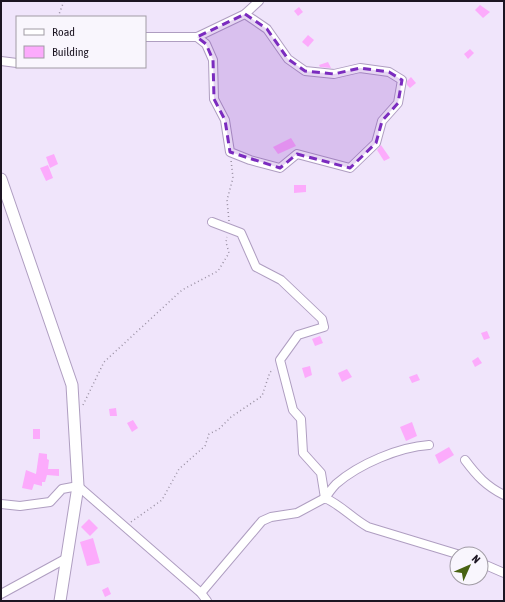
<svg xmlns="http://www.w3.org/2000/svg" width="505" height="602" font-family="'Asap Condensed',sans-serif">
  <rect width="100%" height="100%" fill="#f0e5fb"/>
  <g fill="#fcabfc">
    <path d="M480 5 490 12 483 18 475 10Z"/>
    <path d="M299 7 303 12 298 16 294 11Z"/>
    <path d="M308 35 314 40 308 47 302 42Z"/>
    <path d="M470 49 474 53 468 59 464 54Z"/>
    <path d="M328 62 331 68 320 67 319 65Z"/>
    <path d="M411 77 416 83 410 88 407 85V81Z"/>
    <path d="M291 138 296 146 278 154 273 147Z"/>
    <path d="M381 145 390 158 384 161 377 150Z"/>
    <path d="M54 154 58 164 50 168 46 157Z"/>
    <path d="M48 165 53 178 46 181 40 168Z"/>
    <path d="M294 185H306V192L294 193Z"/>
    <path d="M487 331 490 338 484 340 481 333Z"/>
    <path d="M320 336 323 343 315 346 312 339Z"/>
    <path d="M478 357 482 363 475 367 472 361Z"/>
    <path d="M310 366 312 375 305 378 302 368Z"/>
    <path d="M347 369 352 377 342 382 338 373Z"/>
    <path d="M417 374 420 380 412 383 409 377Z"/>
    <path d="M116 408 117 416H110L109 409Z"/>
    <path d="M133 420 138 428 132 432 127 423Z"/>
    <path d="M412 422 417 436 406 441 400 427Z"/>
    <rect x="33" y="429" width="7" height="10"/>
    <path d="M449 447 454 455 439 464 435 455Z"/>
    <path d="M39 453 47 454V459L49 460 48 469H59V476L47 475 45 482H42V486L34 484 32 490 22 488 26 470 36 474Z"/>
    <path d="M89 519 98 528 90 536 81 527Z"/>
    <path d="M93 538 100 563 87 566 80 542Z"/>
    <path d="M108 587 111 594 105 597 102 590Z"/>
  </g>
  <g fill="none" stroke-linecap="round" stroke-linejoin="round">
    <g stroke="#af9ec1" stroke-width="10">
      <g id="street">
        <path d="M145 37H197L245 14 259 1"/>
        <path d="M197 37 206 44 213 60 214 99 225 120 230 152 250 160 280 168 297 154 350 168 376 143 382 121 398 103 402 80 389 72 360 68 334 74 305 71 288 59 267 29 245 14"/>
        <path d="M1 61 17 63"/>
        <path d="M212 222 241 233 256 267 281 280 322 319 324 327 298 335 280 360 293 410 301 419 303 453 321 473 325 498C328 494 332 488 336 484 359 464 399 447 429 445"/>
        <path d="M465 460C477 476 486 486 504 495"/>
        <path d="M1 504 20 506 50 502 62 489 78 486 201 593 207 601"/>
        <path d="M481 563 504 573"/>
        <path d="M201 593 262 521 271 517 297 513 325 498C341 505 353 519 368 527L457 554"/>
        <path d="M1 594 67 558"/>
      </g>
    </g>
    <g stroke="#af9ec1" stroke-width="13">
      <path id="secondary" d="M1 179 72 385 78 486 60 601"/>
    </g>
    <g stroke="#9a91a3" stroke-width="1.5" stroke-dasharray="1 3" stroke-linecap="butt">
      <path d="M58 17 64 1"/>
      <path d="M229 221 227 200 233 178 231 160"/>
      <path d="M83 405 104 362 182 290 218 271 229 253 226 242 227 237"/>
      <path d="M131 522 162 500 179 469 205 446 209 434 219 429 231 417 262 396 270 372 274 370"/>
    </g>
    <use href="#street" stroke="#fff" stroke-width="8"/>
    <use href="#secondary" stroke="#fff" stroke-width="11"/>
  </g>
  <path fill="#7b2cbf" fill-opacity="0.2" stroke="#7b2cbf" stroke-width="3" stroke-dasharray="8 5" stroke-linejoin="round" d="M245 14 267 29 288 59 305 71 334 74 360 68 389 72 402 80 398 103 382 121 376 143 350 168 297 154 280 168 230 152 225 120 214 99 213 60 206 44 197 37Z"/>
  <rect width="505" height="602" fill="none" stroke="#1c1522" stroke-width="4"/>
  <rect x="16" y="16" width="130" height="52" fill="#f9f6fd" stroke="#a19ca5"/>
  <rect x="24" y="29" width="20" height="6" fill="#ffffff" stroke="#a19ca5"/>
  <text x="52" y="36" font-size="12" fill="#1c1522">Road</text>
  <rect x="24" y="46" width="20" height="12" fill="#fcabfc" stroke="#a19ca5"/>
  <text x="52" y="56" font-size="12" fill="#1c1522">Building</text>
  <g transform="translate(469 566) rotate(45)"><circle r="19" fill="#f9f6fd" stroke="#a19ca5"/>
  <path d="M0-3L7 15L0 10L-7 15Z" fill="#486212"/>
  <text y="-6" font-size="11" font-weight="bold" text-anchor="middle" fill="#1c1522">N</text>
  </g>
</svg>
